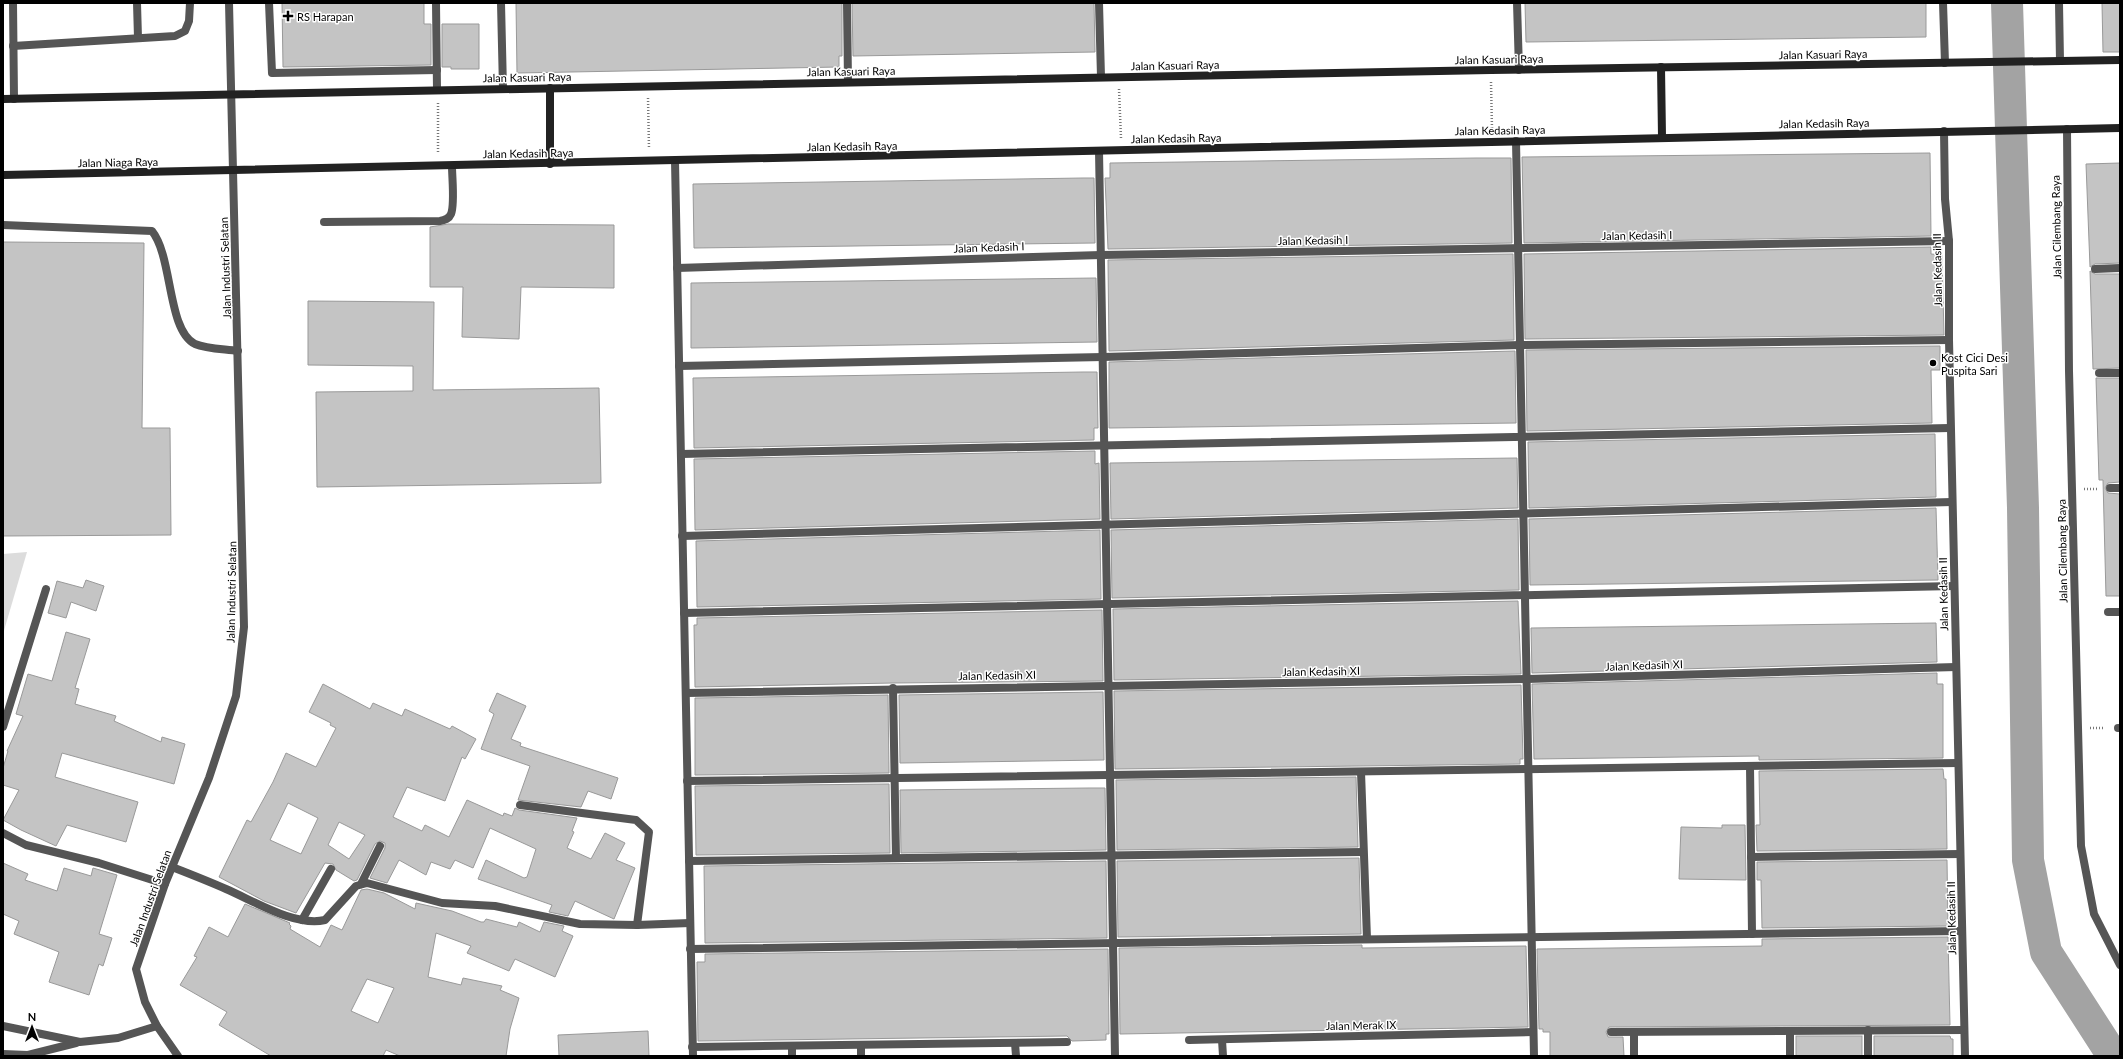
<svg xmlns="http://www.w3.org/2000/svg" width="2123" height="1059" font-family="Lato,sans-serif">
  <rect width="100%" height="100%" fill="#fff"/>
  <path fill="#dcdcdc" d="M27 552 3 634V554Z"/>
  <g fill="none" stroke-linecap="round" stroke-linejoin="round">
    <path stroke="#a3a3a3" stroke-width="32" d="M2007 3 2023 508 2028 860 2046 952 2113 1056"/>
  </g>
  <g fill="#c4c4c4" stroke="#999" fill-rule="evenodd">
    <path d="M282 3H424V24H431V65L283 67Z"/>
    <path d="M516 3H842V56H839V67L517 73Z"/>
    <path d="M852 3H1094L1095 52 853 56Z"/>
    <path d="M1525 3H1926V37L1526 42Z"/>
    <path d="M2102 3H2120V52H2103Z"/>
    <path d="M442 24H479V69H451V67H442Z"/>
    <path d="M1930 153 1931 236 1524 243 1522 157Z"/>
    <path d="M1476 158H1511L1512 243 1108 249 1105 178H1110V163Z"/>
    <path d="M2120 163V263L2095 264 2090 267 2086 164Z"/>
    <path d="M1083 178H1094L1095 243 694 248 693 184Z"/>
    <path d="M448 224 614 225V288L521 287 519 339 462 337 463 287H430V227Z"/>
    <path d="M3 242 144 243 142 428H170L171 535 3 536Z"/>
    <path d="M1931 247V254L1942 255 1944 335 1525 339 1524 254Z"/>
    <path d="M1513 254 1514 340 1109 351 1108 260Z"/>
    <path d="M2090 271 2095 274H2120V368L2093 369Z"/>
    <path d="M1096 278 1097 342 691 348V283Z"/>
    <path d="M308 301 434 302 433 390 599 388 601 483 317 487 316 392 413 391V366L308 365Z"/>
    <path d="M1940 346V370H1931L1932 423 1527 431 1526 350Z"/>
    <path d="M1515 351 1516 423 1109 428V362Z"/>
    <path d="M1083 372H1097L1098 428H1094V440L694 448 693 378Z"/>
    <path d="M2096 378H2120V482L2108 483 2105 488 2108 493 2120 494V596H2106L2103 480H2099Z"/>
    <path d="M1935 434 1936 497 1529 508 1528 442Z"/>
    <path d="M1095 451V464L1099 463 1100 519 695 530 694 459Z"/>
    <path d="M1517 458 1518 508 1111 519 1110 463Z"/>
    <path d="M1936 508 1938 580 1530 585 1529 519Z"/>
    <path d="M1518 519 1519 590 1112 598 1111 530Z"/>
    <path d="M1100 530 1101 599 697 607 696 541Z"/>
    <path d="M86 580 104 586 96 611 71 602 66 618 48 613 57 581 83 588Z"/>
    <path d="M1518 601 1521 674 1114 680 1113 609Z"/>
    <path d="M1102 610 1103 681 893 683 695 687 694 625H697V618Z"/>
    <path d="M1936 623 1937 662 1532 673 1531 628Z"/>
    <path d="M66 632 90 639 75 688 79 689 75 704 116 716 114 721 161 742 162 737 185 744 174 784 62 753 55 777 138 802 126 842 67 825 56 846 21 830 3 820 19 790 3 785V768L8 751H7L23 716 16 714 28 674 52 681Z"/>
    <path d="M1937 673V684H1943V758L1759 760V756L1534 759 1532 684Z"/>
    <path d="M323 684 370 709 373 703 402 716 405 709 450 729 452 726 476 739 465 759 462 757 445 801 407 787 393 817 422 831 425 825 449 837 467 800 503 816 504 813 512 816 515 808 519 810 577 818 572 831 574 832 567 848 591 859 605 833 625 843 616 860 635 868 614 919 575 901 568 916 549 912 552 905 478 879 486 860 524 878 527 877 536 849 490 828 473 868 455 860 450 869 431 862 426 875 399 860 387 883 370 878 385 848V843L380 841 375 844 357 880 354 881 336 870 333 864 325 863 296 913 264 901 219 877 247 820 251 822 273 782 286 753 316 767 336 728 330 725 331 723 309 712ZM288 803 318 818 301 854 270 840ZM339 822 365 835 349 859 328 845Z"/>
    <path d="M1521 685 1523 759H1520V764L1115 769 1114 691Z"/>
    <path d="M1103 692 1104 760 900 763 899 695Z"/>
    <path d="M497 693 526 706 511 739 521 743 520 746 618 778 611 799 588 791 581 807 518 800 530 766 481 749 494 714 489 711Z"/>
    <path d="M888 695 889 773 695 775V698Z"/>
    <path d="M1943 769 1944 779H1946L1947 849 1757 851 1756 825H1760L1759 771Z"/>
    <path d="M1356 777 1358 847 1117 850 1116 780Z"/>
    <path d="M889 784 890 853 696 855 695 786Z"/>
    <path d="M1089 788H1105L1106 850 901 853 900 790Z"/>
    <path d="M1722 825H1745L1746 880 1679 879 1681 827 1722 828Z"/>
    <path d="M1359 858 1361 934 1118 937 1117 861Z"/>
    <path d="M1947 860 1948 926 1762 928 1761 880H1757V862Z"/>
    <path d="M1106 861 1107 938 705 943 704 866Z"/>
    <path d="M3 863 28 874 25 880 57 891 64 868 91 876 93 868 117 875 99 934 112 938 103 966 99 964 89 995 49 982 59 952 14 934 19 921 3 914Z"/>
    <path d="M367 889 384 893 415 909 416 903 452 911 481 922H484L486 919 517 927 519 922 540 932 544 922 564 926 562 931 573 936 555 977 515 959 509 971 467 953 471 946 436 933 428 977 461 985 463 978 502 986 500 990 519 998 510 1029 506 1056H400L386 1050 383 1056H271L219 1025 227 1012 180 985 197 957 194 956 209 927 228 937 245 904 290 923 289 924 291 926 290 929 320 947 331 925 342 930 361 890ZM367 979 394 988 378 1023 351 1011Z"/>
    <path d="M1948 937 1950 1025 1609 1027 1606 1032 1608 1037H1623L1624 1056H1550V1032H1543V1029H1539L1537 949 1762 946V939Z"/>
    <path d="M1362 945V948L1526 946 1528 1027 1120 1034 1119 948Z"/>
    <path d="M1108 949 1109 1034H1106V1040L1072 1041 1067 1036 698 1041 697 962H705V954Z"/>
    <path d="M648 1031 649 1056H559L558 1035Z"/>
    <rect x="1796" y="1036" width="66" height="20"/>
    <path d="M1874 1036H1950L1951 1039H1953V1056H1874Z"/>
  </g>
  <g fill="none" stroke-linecap="round" stroke-linejoin="round">
    <g stroke="#777" stroke-width="2.5" stroke-dasharray="1 2" stroke-linecap="butt">
      <path d="M1491 82 1492 129"/>
      <path d="M1119 89 1121 138"/>
      <path d="M648 98 649 149"/>
      <path d="M438 103V154"/>
      <path d="M2084 489H2097"/>
      <path d="M2090 728H2105"/>
    </g>
    <g stroke="#555" stroke-width="8">
      <path d="M13 3 14 99"/>
      <path d="M137 3 138 38"/>
      <path d="M269 3 272 73 437 70"/>
      <path d="M436 3 437 90"/>
      <path d="M501 3 503 89"/>
      <path d="M13 46 175 36 185 31 189 21 190 3"/>
      <path d="M324 222 440 221C445 220 449 219 451 214 455 204 452 178 452 166"/>
      <path d="M3 225 152 231C173 257 167 330 195 344 207 349 225 349 238 351"/>
    </g>
    <g stroke="#555" stroke-width="8">
      <path d="M847 3 848 82"/>
      <path d="M1099 3 1101 77"/>
      <path d="M1517 3 1519 70"/>
      <path d="M1943 3 1945 63"/>
      <path d="M2059 3 2060 61"/>
      <path d="M1944 131 1945 199 1949 241V340L1965 1056"/>
      <path d="M1516 141 1534 1056"/>
      <path d="M1099 151 1115 1056"/>
      <path d="M675 161 693 1056"/>
      <path d="M677 268 1101 255 1949 241"/>
      <path d="M2095 269 2120 268"/>
      <path d="M679 366 1103 357 1520 345 1949 340"/>
      <path d="M2099 373H2120"/>
      <path d="M681 454 1950 428"/>
      <path d="M2110 488H2120"/>
      <path d="M682 536 1952 502"/>
      <path d="M2108 612H2120"/>
      <path d="M684 613 1954 586"/>
      <path d="M893 688 896 858"/>
      <path d="M686 693 1527 679 1956 667"/>
      <path d="M3 727 46 589"/>
      <path d="M2118 728H2120"/>
      <path d="M1750 766 1752 934"/>
      <path d="M1361 772 1367 939"/>
      <path d="M687 781 1958 763"/>
      <path d="M520 805 636 820 649 832 637 925"/>
      <path d="M3 833 26 845 99 863 165 884"/>
      <path d="M1751 857 1960 854"/>
      <path d="M689 861 1363 852"/>
      <path d="M172 867C190 874 208 881 226 889 254 901 295 927 325 920L356 886 367 883 442 903 495 906 580 924 637 925 690 923"/>
      <path d="M361 884 380 846"/>
      <path d="M302 920 331 869"/>
      <path d="M690 949 1962 931"/>
      <path d="M3 1026 80 1042 118 1038 157 1026"/>
      <path d="M1868 1030V1056"/>
      <path d="M1790 1031V1056"/>
      <path d="M1611 1032 1964 1030"/>
      <path d="M1634 1032V1056"/>
      <path d="M1189 1040 1533 1032"/>
      <path d="M1222 1040 1223 1056"/>
      <path d="M1015 1043 1016 1056"/>
      <path d="M861 1045V1056"/>
      <path d="M792 1046V1056"/>
      <path d="M692 1047 1067 1042"/>
      <path d="M3 1054 28 1055 76 1043"/>
      <path d="M178 1056 157 1026 145 1002 136 969 165 884 209 778 236 696 244 627 233 171"/>
    </g>
    <g stroke="#555" stroke-width="8">
      <path d="M229 3 233 171"/>
      <path d="M2067 129 2069 371 2081 846 2094 914 2120 965"/>
    </g>
    <g stroke="#222" stroke-width="8">
      <path d="M1661 67 1662 137"/>
      <path d="M550 88V164"/>
      <path d="M3 99 1491 70 2120 60"/>
      <path d="M3 175 2120 128"/>
    </g>
  </g>
  <g fill="#000" stroke="#fff" stroke-width="1.5">
    <path d="M286 10h4v4h4v4h-4v4h-4v-4h-4v-4h4z"/>
    <circle cx="1933" cy="363" r="4"/>
  </g>
  <g text-anchor="middle" dominant-baseline="central" stroke-width="3" stroke-linejoin="round" paint-order="stroke">
    <g font-size="11" fill="#000" stroke="#fff" text-anchor="start">
      <text x="297" y="16">RS Harapan</text>
      <text x="1941" y="357">Kost Cici Desi<tspan x="1941" dy="13">Puspita Sari</tspan></text>
    </g>
    <g font-size="11" fill="#000" stroke="#fff">
      <text transform="translate(1823 54) rotate(-1)">Jalan Kasuari Raya</text>
      <text transform="translate(1499 59) rotate(-1)">Jalan Kasuari Raya</text>
      <text transform="translate(1175 65) rotate(-1)">Jalan Kasuari Raya</text>
      <text transform="translate(851 71) rotate(-1)">Jalan Kasuari Raya</text>
      <text transform="translate(527 77) rotate(-1)">Jalan Kasuari Raya</text>
      <text transform="translate(1824 123) rotate(-1)">Jalan Kedasih Raya</text>
      <text transform="translate(1500 130) rotate(-1)">Jalan Kedasih Raya</text>
      <text transform="translate(1176 138) rotate(-1)">Jalan Kedasih Raya</text>
      <text transform="translate(852 146) rotate(-1)">Jalan Kedasih Raya</text>
      <text transform="translate(528 153) rotate(-1)">Jalan Kedasih Raya</text>
      <text transform="translate(118 162) rotate(-1)">Jalan Niaga Raya</text>
      <text transform="translate(2056 227) rotate(-91)">Jalan Cilembang Raya</text>
      <text transform="translate(1637 235) rotate(-1)">Jalan Kedasih I</text>
      <text transform="translate(1313 240) rotate(-1)">Jalan Kedasih I</text>
      <text transform="translate(989 247) rotate(-2)">Jalan Kedasih I</text>
      <text transform="translate(225 268) rotate(-92)">Jalan Industri Selatan</text>
      <text transform="translate(1937 270) rotate(-91)">Jalan Kedasih II</text>
      <text transform="translate(2062 551) rotate(-91)">Jalan Cilembang Raya</text>
      <text transform="translate(231 592) rotate(-89)">Jalan Industri Selatan</text>
      <text transform="translate(1943 594) rotate(-91)">Jalan Kedasih II</text>
      <text transform="translate(1644 665) rotate(-2)">Jalan Kedasih XI</text>
      <text transform="translate(1321 671) rotate(-1)">Jalan Kedasih XI</text>
      <text transform="translate(997 675) rotate(-1)">Jalan Kedasih XI</text>
      <text transform="translate(150 898) rotate(-70)">Jalan Industri Selatan</text>
      <text transform="translate(1951 918) rotate(-91)">Jalan Kedasih II</text>
      <text transform="translate(1361 1025) rotate(-1)">Jalan Merak IX</text>
    </g>
  </g>
  <rect width="2123" height="1059" fill="none" stroke="#000000" stroke-width="8"/>
  <g transform="translate(32 1027)" stroke="#ffffff" stroke-width="3" paint-order="stroke">
  <path d="M0-3L7 15L0 10L-7 15Z" fill="#000000"/>
  <text y="-6" font-size="11" font-weight="bold" text-anchor="middle" fill="#000000">N</text>
  </g>
</svg>
